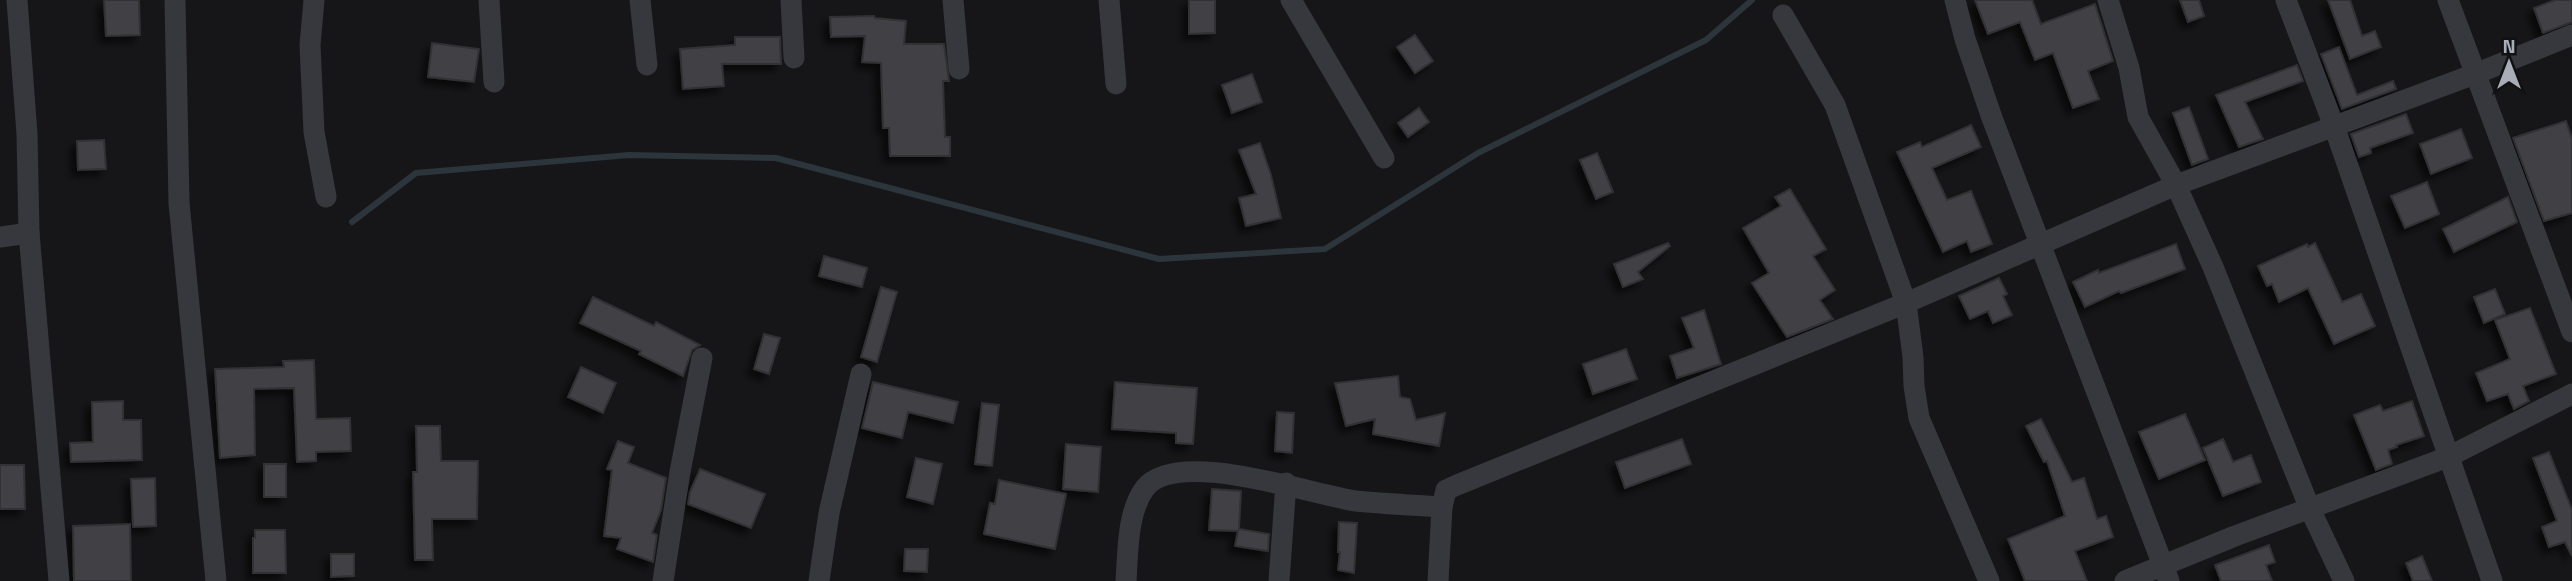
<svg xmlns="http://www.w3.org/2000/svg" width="2572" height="581" font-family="'Titillium Web',sans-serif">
  <defs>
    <filter id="shadow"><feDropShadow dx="-6" dy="6" stdDeviation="3.5" flood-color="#0009"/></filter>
  </defs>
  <rect width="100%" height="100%" fill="#161618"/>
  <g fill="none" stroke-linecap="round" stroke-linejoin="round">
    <path stroke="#2c353c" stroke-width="6" d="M352 222 416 173 629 155 776 158 1159 259 1325 249 1478 153 1706 40 1752 0"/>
  </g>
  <g fill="#404145" stroke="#303034" stroke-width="2" filter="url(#shadow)">
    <path d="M104 0H139L140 35 106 36Z"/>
    <path d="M1189 0H1215V33L1189 34Z"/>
    <path d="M1975 0H2032L2041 24 2095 4 2113 61 2088 71 2099 99 2073 108 2053 53 2035 60 2020 22 1988 34Z"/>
    <path d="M2180 0H2199L2204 16 2188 22Z"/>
    <path d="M2328 0H2350L2362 36 2375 31 2381 47 2350 59Z"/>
    <path d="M2555 0H2572V22L2543 33 2534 8Z"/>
    <path d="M874 16 875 18 906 21 904 44H944L949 81H943L945 137H950V156H890L889 128H883L881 63 862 62 865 36 831 37 830 17Z"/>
    <path d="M1415 35 1433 61 1415 73 1397 47Z"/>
    <path d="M735 37H780L781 64H722L724 86 683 89 680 49 735 45Z"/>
    <path d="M432 43 479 49 474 82 428 77Z"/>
    <path d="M2339 47 2357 95 2393 81 2396 89 2342 109 2321 54Z"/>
    <path d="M2297 65 2303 81 2245 102 2263 139 2239 147 2216 95Z"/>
    <path d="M1252 74 1262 102 1232 113 1222 85Z"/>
    <path d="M2189 107 2208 159 2192 165 2173 113Z"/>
    <path d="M1419 108 1429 122 1408 137 1398 123Z"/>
    <path d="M2406 114 2413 133 2370 148 2371 153 2359 157 2351 134Z"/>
    <path d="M2566 121 2572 139V213L2544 221 2513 138Z"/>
    <path d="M1971 125 1981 147 1932 168 1947 200 1971 191 1992 244 1971 252 1967 241 1943 252 1897 152 1920 142 1922 147Z"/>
    <path d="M2461 129 2472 158 2431 174 2420 144Z"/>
    <path d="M104 140 106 169 78 170 77 141Z"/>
    <path d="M1260 143 1271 175 1281 218 1246 226 1239 198 1256 194 1239 150Z"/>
    <path d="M1597 153 1613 192 1596 199 1580 160Z"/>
    <path d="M2427 182 2439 214 2405 228 2391 196Z"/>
    <path d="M1790 189 1826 249 1813 256 1835 290 1820 300 1833 319 1787 337 1752 283 1769 273 1743 228 1781 206 1775 197Z"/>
    <path d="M2508 197 2517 222 2454 252 2443 229Z"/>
    <path d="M1668 243 1670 246 1638 272 1643 279 1623 287 1614 264Z"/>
    <path d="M2315 243 2342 302 2361 294 2375 326 2334 344 2308 288 2279 302 2272 284 2267 286 2258 266 2307 244 2308 247Z"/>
    <path d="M2176 244 2185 269 2121 293 2119 291 2085 307 2073 282 2098 270 2099 273Z"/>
    <path d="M824 256 867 268 862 287 819 276Z"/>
    <path d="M1999 278 2007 294 2003 296 2012 315 1993 323 1988 311 1970 319 1959 296Z"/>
    <path d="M881 287 897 292 877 362 861 357Z"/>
    <path d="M2495 289 2505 314 2484 323 2474 297Z"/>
    <path d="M593 297 654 326 656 322 700 345 692 350 683 376 639 354 641 351 580 323Z"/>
    <path d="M2530 308 2556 374 2523 386 2529 401 2514 409 2508 394 2487 401 2476 373 2510 359 2495 320Z"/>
    <path d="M1704 310 1721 364 1677 378 1670 356 1694 348 1682 318Z"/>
    <path d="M764 334 780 338 769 374 754 369Z"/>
    <path d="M1626 349 1637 379 1593 394 1583 364Z"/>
    <path d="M314 360 316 419 350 418 351 451 316 452V461L297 462 294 388 254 389 255 455 220 458 215 369 284 367 283 361Z"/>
    <path d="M581 367 616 383 603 413 568 397Z"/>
    <path d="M1398 376 1400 397 1410 399 1416 420 1445 413 1439 446 1373 434 1375 419 1346 426 1335 383Z"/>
    <path d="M873 382 958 402 953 423 908 412 902 438 862 428Z"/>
    <path d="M1115 382 1197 388 1193 444 1176 443V433L1112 429Z"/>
    <path d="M123 401V420H141L142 460 71 462 70 443 93 442 92 402Z"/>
    <path d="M2412 401 2424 436 2396 445 2397 447 2388 450 2392 464 2376 470 2354 415 2380 405 2383 411Z"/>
    <path d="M982 403 999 405 992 466 975 464Z"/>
    <path d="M1277 412 1294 413 1292 453 1275 451Z"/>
    <path d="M2185 414 2205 460 2159 479 2139 432Z"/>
    <path d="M2041 419 2072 482 2084 478 2097 519 2106 516 2113 537 2075 551 2087 581H2025L2008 539 2065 516 2047 461 2044 462 2026 426Z"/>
    <path d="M416 426H440L441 461H478L477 519H432L433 560H415L413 472H417Z"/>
    <path d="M1682 439 1691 464 1625 488 1616 462Z"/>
    <path d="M2223 439 2233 462 2251 455 2261 482 2223 496 2203 448Z"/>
    <path d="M618 441 634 447 628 463 666 478 661 510 652 533 657 535 653 562 617 549 621 538 604 536 612 470 607 469Z"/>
    <path d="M1066 444 1101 447 1098 492 1063 489Z"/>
    <path d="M2549 452 2572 510V556L2565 542 2549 547 2542 527 2557 521 2533 458Z"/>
    <path d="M916 458 942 464 933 504 907 497Z"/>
    <rect x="264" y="464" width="22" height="33"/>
    <path d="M0 465H24L25 509H0Z"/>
    <path d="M700 469 765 494 751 528 688 504 690 492Z"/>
    <path d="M155 478 156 526 133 527 131 479Z"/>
    <path d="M999 480 1066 494 1055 549 984 534 990 503 995 504Z"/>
    <path d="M1212 489 1241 491 1239 529 1269 534 1268 551 1235 546 1238 531 1209 530Z"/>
    <path d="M1339 522 1357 523 1354 573 1338 570 1340 552H1338Z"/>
    <path d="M130 524 131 581H74L73 526Z"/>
    <path d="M255 530H285L286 573H253V538H255Z"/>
    <path d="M2269 545 2275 562 2266 565 2272 581H2221L2215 565Z"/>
    <path d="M905 549H928L927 572 904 571Z"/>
    <path d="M331 554H354V576L331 577Z"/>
    <path d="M2422 556 2432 581H2413L2406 563Z"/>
  </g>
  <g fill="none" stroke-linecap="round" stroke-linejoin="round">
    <g stroke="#37383d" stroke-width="21">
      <path d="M17 0 27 134 29 233 59 581"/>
      <path d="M175 0 179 203 216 581"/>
      <path d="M314 0 310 45 314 132 326 197"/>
      <path d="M489 0 494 82"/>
      <path d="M640 0 647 65"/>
      <path d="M791 0 794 58"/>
      <path d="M953 0 959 69"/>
      <path d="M1109 0 1116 84"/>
      <path d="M1291 0 1384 158"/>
      <path d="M1955 0 1965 39 1992 118 2169 581"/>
      <path d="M2108 0 2129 68 2138 117 2176 185 2213 267 2310 509 2344 581"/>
      <path d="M2286 0 2334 126 2492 581"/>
      <path d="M2448 0 2572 332"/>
      <path d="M1783 15 1835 105 1906 303 1913 357 1914 386 1919 418 1989 581"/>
      <path d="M0 237 29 233"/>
      <path d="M663 581 680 472 702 358"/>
      <path d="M819 581 829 513 861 374"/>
      <path d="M1126 581C1128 552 1127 512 1145 488 1177 447 1312 495 1356 501 1385 504 1413 505 1442 507"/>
      <path d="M1279 581 1286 483"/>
      <path d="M1438 581 1442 507 1446 490 1457 485 1906 303 2176 185 2475 74 2572 35"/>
      <path d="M2125 581 2235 536 2448 457 2572 394"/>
    </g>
  </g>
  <g transform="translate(2509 63)" stroke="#111113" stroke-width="5" paint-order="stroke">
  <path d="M0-5L12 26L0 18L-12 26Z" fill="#a8adb8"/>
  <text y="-10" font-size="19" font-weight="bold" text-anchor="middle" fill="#a8adb8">N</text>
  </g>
</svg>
